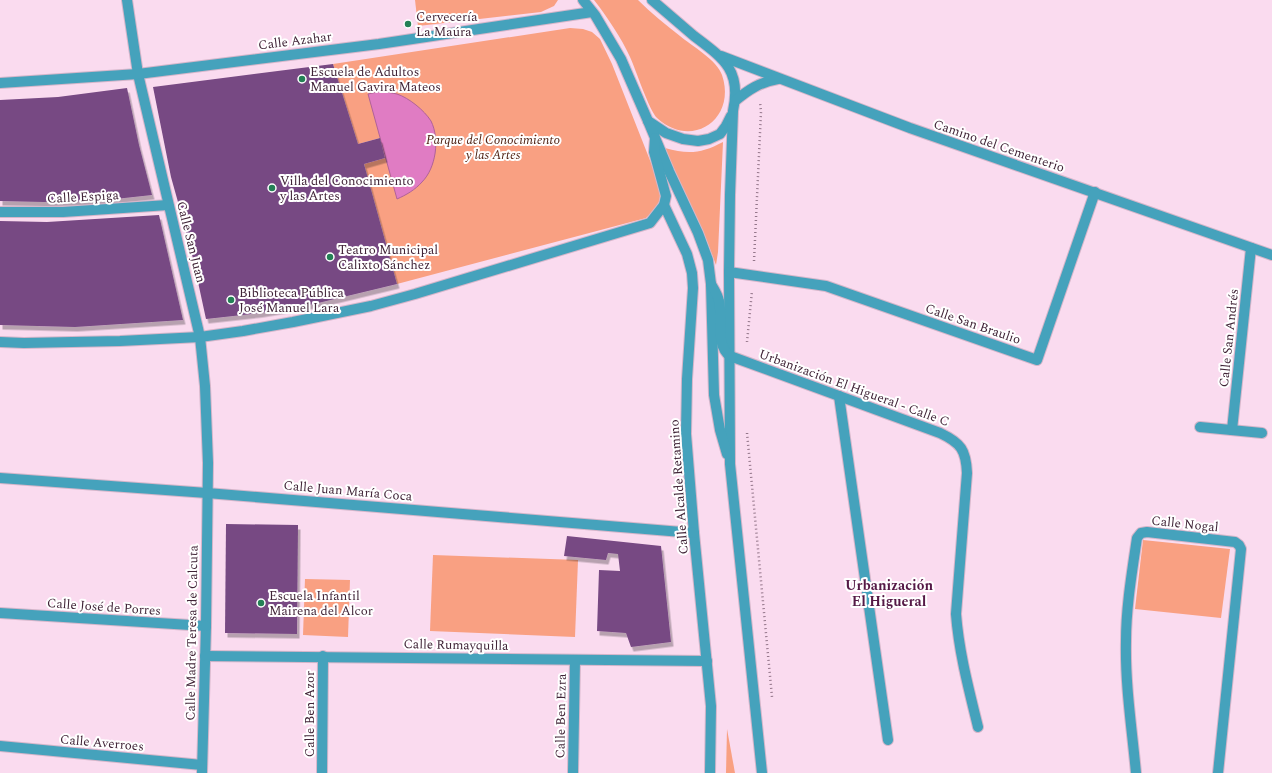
<svg xmlns="http://www.w3.org/2000/svg" width="1272" height="773" font-family="Spectral,serif">
  <defs>
    <filter id="shadow"><feDropShadow dx="2.5" dy="4.5" stdDeviation="0" flood-color="#0004"/></filter>
  </defs>
  <rect width="100%" height="100%" fill="#fadbef"/>
  <g fill="#f9a082">
    <path d="M415 0H558L554 6 541 12 418 26Z"/>
    <path d="M594 0H638C651 13 665 24 680 36 692 46 717 60 722 75 737 119 692 150 657 118 649 110 636 70 630 57 622 39 606 15 594 0Z"/>
    <path d="M570 28 583 29 592 32 600 39 612 64 655 173C661 194 665 203 646 218L397 284 364 164 385 158 380 138 358 144 333 64Z"/>
    <path d="M723 142 718 252 716 265 703 231 685 194 665 148C689 155 702 153 723 142Z"/>
    <path d="M1143 540 1230 549 1221 618 1135 609Z"/>
    <path d="M433 555 578 560 575 637 430 631Z"/>
    <path d="M305 579 350 580 348 637 303 635Z"/>
    <path d="M727 729 735 773H726Z"/>
  </g>
  <path fill="#e07cc3" stroke="#b06299" d="M382 91C386 92 392 93 397 94 409 98 424 110 431 121 440 139 436 168 422 182 415 190 406 195 397 199L368 94Z"/>
  <g fill="#774983" filter="url(#shadow)">
    <path d="M333 64 358 144 380 138 385 158 364 164 397 284 314 304 260 313 206 319 190 245 171 177 153 87Z"/>
    <path d="M127 88 139 145 152 195 97 201 44 202 0 201V100L58 97Z"/>
    <path d="M159 215 183 320 75 327 0 325V221L47 222Z"/>
    <path d="M226 524 298 525 297 634 225 633Z"/>
    <path d="M567 536 661 546 671 642 631 647 626 633 597 631 599 570 620 571 618 554 608 553 606 560 564 556Z"/>
  </g>
  <g fill="none" stroke-linecap="round" stroke-linejoin="round">
    <g stroke="#d5b6ca" stroke-width="12">
      <g id="minor">
        <path d="M127 0 138 74 200 337 205 386 208 463 206 626 202 773"/>
        <path d="M583 0 595 15 621 59 648 121 666 133 683 139 698 141 709 139 720 134 726 126 731 116"/>
        <path d="M652 0C666 12 680 24 694 36 723 58 742 70 733 111L730 195 729 272 730 464 762 773"/>
        <path d="M721 56 910 128 1272 255"/>
        <path d="M0 83 138 74 379 44 592 12"/>
        <path d="M735 101C748 90 760 82 778 79"/>
        <path d="M648 121 669 171 698 233 708 260 711 284 714 395 720 430 727 454"/>
        <path d="M664 205 687 254 692 273 693 288 687 379 686 434 694 533 711 706 710 773"/>
        <path d="M0 212H63L168 205"/>
        <path d="M729 272 826 286 1037 360 1095 192"/>
        <path d="M711 284C714 289 718 295 719 301 723 317 715 346 730 356L940 433C961 443 966 450 967 473L956 614C959 653 969 690 978 727"/>
        <path d="M0 342 24 343 120 341 200 337 243 331 293 322 371 306 415 294 650 223 664 205 666 196 654 152 655 138"/>
        <path d="M839 396 888 740"/>
        <path d="M1200 427 1262 433"/>
        <path d="M1232 430 1251 248"/>
        <path d="M0 478 207 493 694 533"/>
        <path d="M0 613 206 626"/>
        <path d="M205 656 707 661"/>
        <path d="M0 746 202 765"/>
        <path d="M322 773 323 656"/>
        <path d="M573 773 575 660"/>
        <path d="M1136 773C1132 729 1125 685 1126 641 1126 607 1132 572 1137 538L1141 533 1147 532 1235 542 1239 545 1241 549 1218 773"/>
      </g>
    </g>
    <g stroke="#95778b" stroke-width="2.5" stroke-dasharray="1 3" stroke-linecap="butt">
      <path d="M754 261 761 112 760 102"/>
      <path d="M747 342 752 291"/>
      <path d="M747 433 772 697"/>
    </g>
    <use href="#minor" stroke="#45a2bc" stroke-width="10"/>
  </g>
  <g fill="#248056" stroke="#fff" stroke-width="1.5">
    <circle cx="408" cy="24" r="4"/>
    <circle cx="302" cy="79" r="4"/>
    <circle cx="272" cy="188" r="4"/>
    <circle cx="330" cy="257" r="4"/>
    <circle cx="231" cy="300" r="4"/>
    <circle cx="261" cy="603" r="4"/>
  </g>
  <g text-anchor="middle" dominant-baseline="central" stroke-width="4" stroke-linejoin="round" paint-order="stroke">
    <g font-size="13" fill="#402437" stroke="#fff" text-anchor="start">
      <text x="416" y="17">Cervecería<tspan x="416" dy="15">La Maúra</tspan></text>
      <text x="310" y="72">Escuela de Adultos<tspan x="310" dy="15">Manuel Gavira Mateos</tspan></text>
      <text x="280" y="181">Villa del Conocimiento<tspan x="280" dy="15">y las Artes</tspan></text>
      <text x="338" y="250">Teatro Municipal<tspan x="338" dy="15">Calixto Sánchez</tspan></text>
      <text x="239" y="293">Biblioteca Pública<tspan x="239" dy="15">José Manuel Lara</tspan></text>
      <text x="269" y="596">Escuela Infantil<tspan x="269" dy="15">Mairena del Alcor</tspan></text>
    </g>
    <g font-size="13" fill="#402437" stroke="#fff">
      <text transform="translate(295 41) rotate(-7)">Calle Azahar</text>
      <text transform="translate(999 146) rotate(19)">Camino del Cementerio</text>
      <text transform="translate(83 197) rotate(-3)">Calle Espiga</text>
      <text transform="translate(191 242) rotate(76)">Calle San Juan</text>
      <text transform="translate(973 324) rotate(19)">Calle San Braulio</text>
      <text transform="translate(1229 338) rotate(-84)">Calle San Andrés</text>
      <text transform="translate(854 388) rotate(20)">Urbanización El Higueral - Calle C</text>
      <text transform="translate(679 487) rotate(-94)">Calle Alcalde Retamino</text>
      <text transform="translate(348 491) rotate(5)">Calle Juan María Coca</text>
      <text transform="translate(1185 524) rotate(6)">Calle Nogal</text>
      <text transform="translate(104 607) rotate(4)">Calle José de Porres</text>
      <text transform="translate(192 633) rotate(-89)">Calle Madre Teresa de Calcuta</text>
      <text transform="translate(456 645) rotate(1)">Calle Rumayquilla</text>
      <text transform="translate(310 714) rotate(-90)">Calle Ben Azor</text>
      <text transform="translate(561 716) rotate(-89)">Calle Ben Ezra</text>
      <text transform="translate(102 743) rotate(5)">Calle Averroes</text>
    </g>
    <g font-size="13" font-style="italic" fill="#4f2213" stroke="#fff">
      <text x="493" y="140">Parque del Conocimiento<tspan x="493" dy="15">y las Artes</tspan></text>
    </g>
    <g font-size="14" font-weight="bold" fill="#551946" stroke="#fff">
      <text x="889" y="585">Urbanización<tspan x="889" dy="16">El Higueral</tspan></text>
    </g>
  </g>
</svg>
